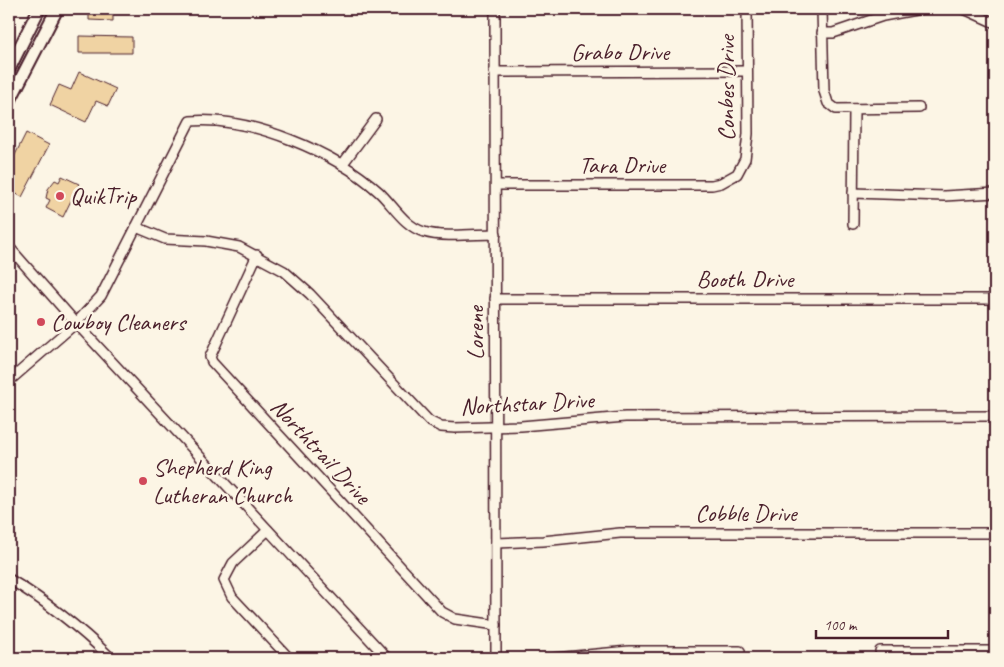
<svg xmlns="http://www.w3.org/2000/svg" width="1004" height="667" font-family="Caveat,sans-serif">
  <rect width="100%" height="100%" fill="#fcf5e5"/>
  <filter id="ink" filterUnits="userSpaceOnUse"><feTurbulence type="fractalNoise" baseFrequency=".02" numOctaves="2"/><feDisplacementMap in="SourceGraphic" scale="10" xChannelSelector="R" yChannelSelector="G"/><feConvolveMatrix kernelMatrix="1 2 1 2 8 2 1 2 1" color-interpolation-filters="sRGB"/></filter>
  <g filter="url(#ink)">
    <g fill="#f0d3a3" stroke="#4a1f2b">
      <path d="M89 9H113V21L89 20Z"/>
      <path d="M79 36 132 37V53H79Z"/>
      <path d="M79 72 116 89 108 106 96 101 86 122 50 105 59 85 71 90Z"/>
      <path d="M26 133 49 145 22 197 11 191 9 167Z"/>
      <path d="M62 176 79 184 63 217 46 208 50 200 46 198 48 189 55 180 59 182Z"/>
    </g>
    <g fill="none" stroke-linecap="round" stroke-linejoin="round">
      <g stroke="#4a1f2b" stroke-width="12">
        <g id="minor">
          <path d="M495 9 496 658"/>
          <path d="M822 9 824 91 828 103 836 109 919 108"/>
          <path d="M964 9 995 23"/>
          <path d="M822 33H833L883 16 921 9"/>
          <path d="M494 72 747 71"/>
          <path d="M342 165 376 119"/>
          <path d="M496 185H712L721 183 737 174 745 159 748 134 747 9"/>
          <path d="M853 193 944 196 995 193"/>
          <path d="M853 224 854 109"/>
          <path d="M136 227 165 239 206 241 239 247 284 271 310 294 429 421 441 427 455 428 521 426 625 417 995 416"/>
          <path d="M9 247 76 323 387 658"/>
          <path d="M257 255 210 357 212 362 442 612 455 619 496 625"/>
          <path d="M495 299H995"/>
          <path d="M9 381 76 323 101 296 190 121C250 116 335 152 379 192 393 205 404 226 424 232 443 238 475 234 496 234"/>
          <path d="M268 530 233 563 224 580 232 597 289 658"/>
          <path d="M496 543 543 541 620 533H995"/>
          <path d="M9 579C46 601 80 628 111 658"/>
          <path d="M880 651H995"/>
          <path d="M554 658 629 651H740"/>
        </g>
      </g>
      <g stroke="#4a1f2b" stroke-width="15">
        <g id="major">
          <path d="M9 69 39 9"/>
          <path d="M9 102 57 9"/>
        </g>
      </g>
      <use href="#minor" stroke="#fcf5e5" stroke-width="9"/>
      <use href="#major" stroke="#fcf5e5" stroke-width="11"/>
    </g>
  </g>
  <g fill="#d1495b" stroke="#fcf5e5" stroke-width="2">
    <circle cx="60" cy="196" r="5"/>
    <circle cx="41" cy="322" r="5"/>
    <circle cx="143" cy="481" r="5"/>
  </g>
  <g text-anchor="middle" dominant-baseline="central" stroke-width="5" stroke-linejoin="round" paint-order="stroke">
    <g font-size="24" fill="#4a1f2b" stroke="#fcf5e5">
      <text x="620" y="52">Grabo Drive</text>
      <text transform="translate(726 88) rotate(-90)">Conbes Drive</text>
      <text x="622" y="165">Tara Drive</text>
      <text x="745" y="279">Booth Drive</text>
      <text transform="translate(475 333) rotate(-90)">Lorene</text>
      <text transform="translate(527 403) rotate(-3)">Northstar Drive</text>
      <text transform="translate(321 451) rotate(47)">Northtrail Drive</text>
      <text x="746" y="513">Cobble Drive</text>
    </g>
    <g font-size="24" fill="#4a1f2b" stroke="#fcf5e5" text-anchor="start">
      <text x="70" y="196">QuikTrip</text>
      <text x="51" y="322">Cowboy Cleaners</text>
      <text x="153" y="467">Shepherd King<tspan x="153" dy="28">Lutheran Church</tspan></text>
    </g>
  </g>
  <rect width="1004" height="667" fill="none" stroke="#fcf5e5" stroke-width="30"/>
  <rect x="15" y="15" width="974" height="637" fill="none" stroke="#4a1f2b" stroke-width="2" filter="url(#ink)"/>
  <path d="M816 630v8h132v-8" fill="none" stroke="#4a1f2b" stroke-width="2.5"/>
  <text x="824" y="630" font-size="15" fill="#4a1f2b" stroke="#fcf5e5" stroke-width="4" paint-order="stroke">100 m</text>
</svg>
